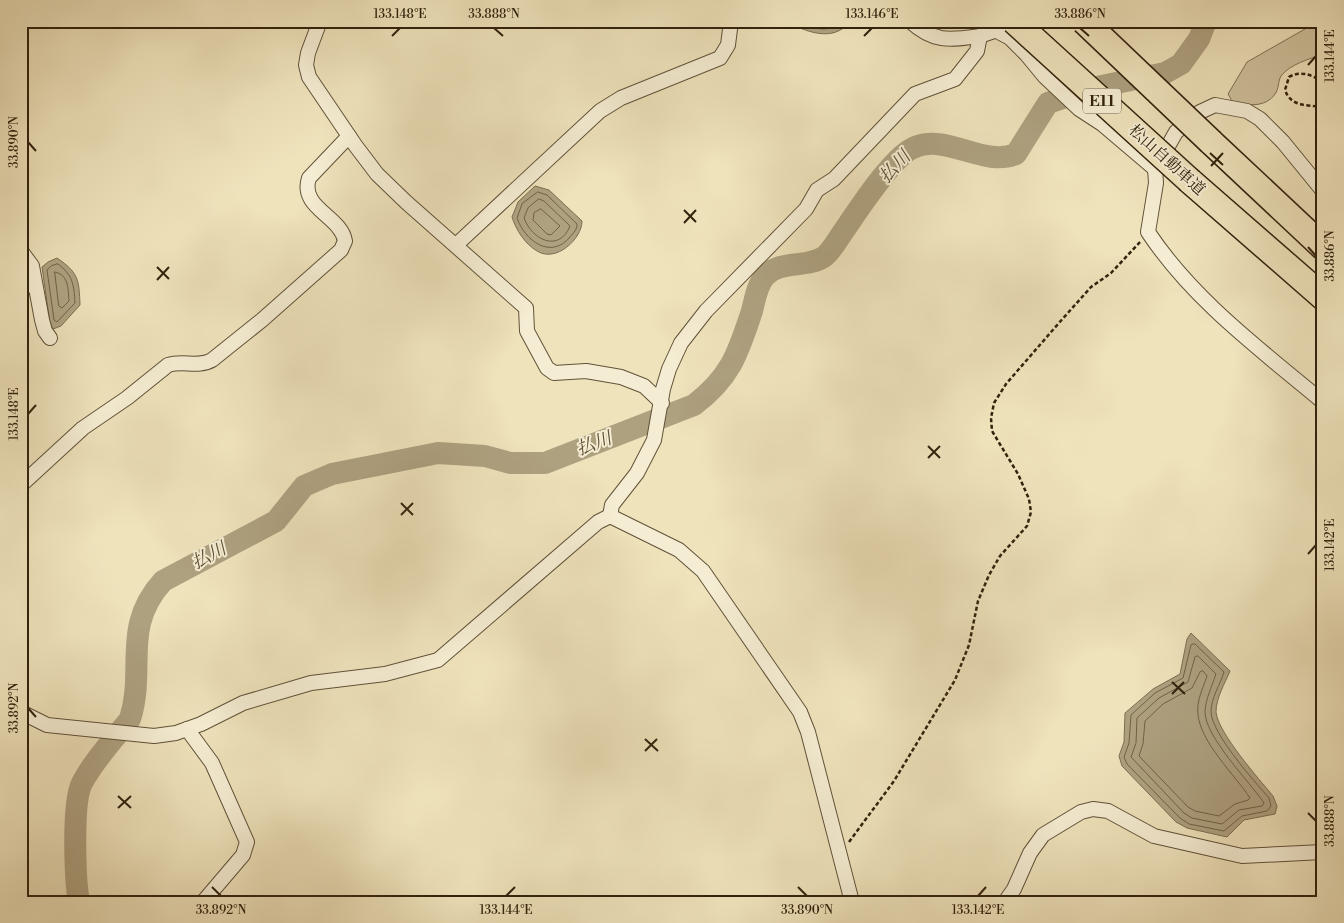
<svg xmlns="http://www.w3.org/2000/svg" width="1344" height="923" font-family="'Libre Bodoni','Noto Serif JP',serif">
  <rect width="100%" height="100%" fill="#efe3bc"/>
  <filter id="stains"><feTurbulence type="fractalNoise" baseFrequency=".004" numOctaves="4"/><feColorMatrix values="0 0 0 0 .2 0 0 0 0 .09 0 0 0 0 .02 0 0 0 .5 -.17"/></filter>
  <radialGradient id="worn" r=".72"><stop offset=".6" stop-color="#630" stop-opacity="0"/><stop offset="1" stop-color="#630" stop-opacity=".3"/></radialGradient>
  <path fill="#cfc29e" stroke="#807256" d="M1319 21H1323V54C1310 59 1290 64 1281 76 1278 81 1279 89 1275 94 1266 108 1245 106 1232 101L1228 94 1247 62Z"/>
  <g fill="#aea180" stroke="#7c6e52">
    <path d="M784 21H851C832 44 806 31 784 21Z"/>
    <path d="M535 186 549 190 582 221C582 239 556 263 537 251 525 244 516 230 512 217L518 202Z"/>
    <path d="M57 258C79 273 79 280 80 305L61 326 53 329 50 323 42 267 48 262Z"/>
    <path d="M1191 633 1230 671C1225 683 1216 698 1216 712 1218 733 1259 779 1273 796L1277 806 1275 814 1244 820 1227 837 1187 828 1176 822 1122 766 1119 756 1124 742 1125 713 1153 689 1180 674 1187 639Z"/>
  </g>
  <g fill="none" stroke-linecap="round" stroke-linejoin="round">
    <g stroke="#706246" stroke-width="1">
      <path d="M796 21C815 29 827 34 844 21"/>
      <path d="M538 192 547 195 577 224C577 230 574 232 570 237 551 260 525 241 517 218L522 204Z"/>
      <path d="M539 199 544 201 570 226C559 253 532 240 524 218L528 208Z"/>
      <path d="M541 209 560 226 551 235 547 234 533 220 534 213Z"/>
      <path d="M58 264C73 275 74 285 75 303L57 322 54 320 47 270 51 266Z"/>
      <path d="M55 272C69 275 68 289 69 301L62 308 59 306Z"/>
      <path d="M1195 644 1224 672C1220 685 1211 698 1211 712 1212 734 1254 781 1269 798L1271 806 1267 811 1242 816 1224 831 1189 824 1180 818 1127 764 1124 757 1129 743 1131 715 1155 693 1183 678 1191 645Z"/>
      <path d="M1198 656 1216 674C1212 686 1206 698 1205 711 1204 736 1250 782 1264 803L1262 806 1239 810 1222 824 1192 818 1184 813 1131 757 1136 743 1137 718 1159 698 1188 682 1195 657Z"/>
      <path d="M1203 671 1207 676C1203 688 1196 702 1198 714 1200 742 1235 775 1250 798L1248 800 1235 804 1219 816 1195 811 1188 807 1139 756 1143 744 1145 721 1163 704 1192 688 1200 672Z"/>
    </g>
    <path stroke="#aea180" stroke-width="22" d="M79 902C75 880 72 802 82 783 94 760 114 739 130 719 146 669 121 627 163 581L276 521 304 486 332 474 438 453 485 456 510 463H545L694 405C731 377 738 353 752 311 755 299 757 285 765 276 781 259 808 269 825 256 832 250 838 239 843 232 857 212 892 157 913 148 946 132 983 168 1016 154L1048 103 1092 88 1165 73 1181 64 1199 39 1206 21"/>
    <g stroke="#605239" stroke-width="16">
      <g id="minor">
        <path d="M320 21 308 53 306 65 309 77 355 145 377 174 406 202 526 308 527 331 547 368 554 373 586 371 621 377 644 386 662 403"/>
        <path d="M910 21C934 43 950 40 980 36"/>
        <path d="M994 26 995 30 1010 38 1026 54 1045 77 1079 109 1102 124 1155 169"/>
        <path d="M1323 191 1283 142 1260 119 1247 111 1215 105 1200 112 1176 132 1155 169 1156 183 1148 232C1193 300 1261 350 1323 402"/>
        <path d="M456 245 600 111 621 98 720 58 728 45 731 21"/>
        <path d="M21 251 32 266 42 320 45 331 50 338"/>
        <path d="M21 292 33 277"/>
        <path d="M21 485 83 428 127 398 168 365C183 360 198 368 212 360L262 320 341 250 345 241C341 216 299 208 309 178L349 136"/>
        <path d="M610 516 612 505 637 473 654 440 663 389 669 369 681 343 706 311 806 209 817 190 834 179 915 94 955 79 977 51 980 36 1020 22"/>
        <path d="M21 712 47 725 154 736 176 733 201 724 243 703 311 683 385 674 438 660 598 522 610 516 679 550 703 571 800 712 808 732 852 902"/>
        <path d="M187 729 212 763 247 842 243 855 203 902"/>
        <path d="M1005 902 1014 889 1030 853 1043 835 1081 812 1093 809 1108 811 1154 836 1242 856 1323 852"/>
      </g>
    </g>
    <g stroke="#31220d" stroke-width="28">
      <g id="motorway">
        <path d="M1211 142 1323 247"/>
        <path d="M1190 181 1323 297"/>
      </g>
    </g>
    <g stroke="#31220d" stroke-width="2.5" stroke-dasharray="4 2.5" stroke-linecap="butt">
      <path d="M1323 82C1312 75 1301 70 1289 77L1285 90C1291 107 1307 105 1323 107"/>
      <path d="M849 842 894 781 955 680 969 645 978 601 989 575 1000 556 1027 526 1031 512 1029 499 1018 474 992 431 991 418 994 403 1006 384 1058 324 1091 287 1111 273 1140 242"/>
    </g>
    <use href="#minor" stroke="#f5edd3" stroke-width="14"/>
    <use href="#motorway" stroke="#efe3bc" stroke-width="25"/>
    <g stroke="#31220d" stroke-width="28" stroke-linecap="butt">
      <g id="motorway-bridge">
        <path d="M1014 21 1190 181"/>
        <path d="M1084 21 1211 142"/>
      </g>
    </g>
    <use href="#motorway-bridge" stroke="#efe3bc" stroke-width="25"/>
  </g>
  <path fill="none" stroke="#31220d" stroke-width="2" d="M494 28 503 36M1080 28 1089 36M392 36 400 28M864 36 872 28M1308 65 1316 56M28 142 36 151M1210 153 1223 165M1211 166 1223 153M684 210 696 222M684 223 696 210M1308 247 1316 256M157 267 169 279M157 280 169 267M28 414 36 405M928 446 940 458M928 458 940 446M401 503 413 515M401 515 413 503M1308 554 1316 545M1172 682 1185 694M1172 694 1184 682M28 708 36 717M645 739 658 751M645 751 657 739M118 796 131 808M118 808 131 796M1308 813 1316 821M212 887 221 896M798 887 807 896M506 896 515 887M978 896 986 887"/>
  <g text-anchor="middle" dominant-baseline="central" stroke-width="4" stroke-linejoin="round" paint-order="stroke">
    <rect fill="#f5edd3" stroke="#6c5f48" stroke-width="1" x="1083" y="88.5" width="38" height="25" rx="4"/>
    <g font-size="15" font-weight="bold" fill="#31220d">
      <text x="1102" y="101">E11</text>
    </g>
    <g font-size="16" fill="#31220d" stroke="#f5edd3">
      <text transform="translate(1167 160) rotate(42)">松山自動車道</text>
    </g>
    <g font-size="18" font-style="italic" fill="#5d4e35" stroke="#f5edd3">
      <text transform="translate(895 167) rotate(-47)">払川</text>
      <text transform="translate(594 444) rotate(-21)">払川</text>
      <text transform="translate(209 556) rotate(-28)">払川</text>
    </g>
  </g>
  <rect width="1344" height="923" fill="none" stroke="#efe3bc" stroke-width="55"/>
  <rect x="28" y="28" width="1288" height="868" fill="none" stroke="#31220d" stroke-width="2"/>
  <g font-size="12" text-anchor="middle" fill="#31220d">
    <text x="400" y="18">133.148°E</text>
    <text x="494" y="18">33.888°N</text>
    <text x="872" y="18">133.146°E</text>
    <text x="1080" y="18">33.886°N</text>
    <text transform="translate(1330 56) rotate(-90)" y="4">133.144°E</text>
    <text transform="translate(14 142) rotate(-90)" y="4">33.890°N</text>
    <text transform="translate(1330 256) rotate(-90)" y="4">33.886°N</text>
    <text transform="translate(14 414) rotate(-90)" y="4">133.148°E</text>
    <text transform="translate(1330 545) rotate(-90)" y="4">133.142°E</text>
    <text transform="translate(14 708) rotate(-90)" y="4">33.892°N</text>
    <text transform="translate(1330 821) rotate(-90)" y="4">33.888°N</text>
    <text x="221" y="914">33.892°N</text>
    <text x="506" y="914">133.144°E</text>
    <text x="807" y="914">33.890°N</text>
    <text x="978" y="914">133.142°E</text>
  </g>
  <rect width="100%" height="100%" filter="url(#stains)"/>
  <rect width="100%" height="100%" fill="url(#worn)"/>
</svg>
